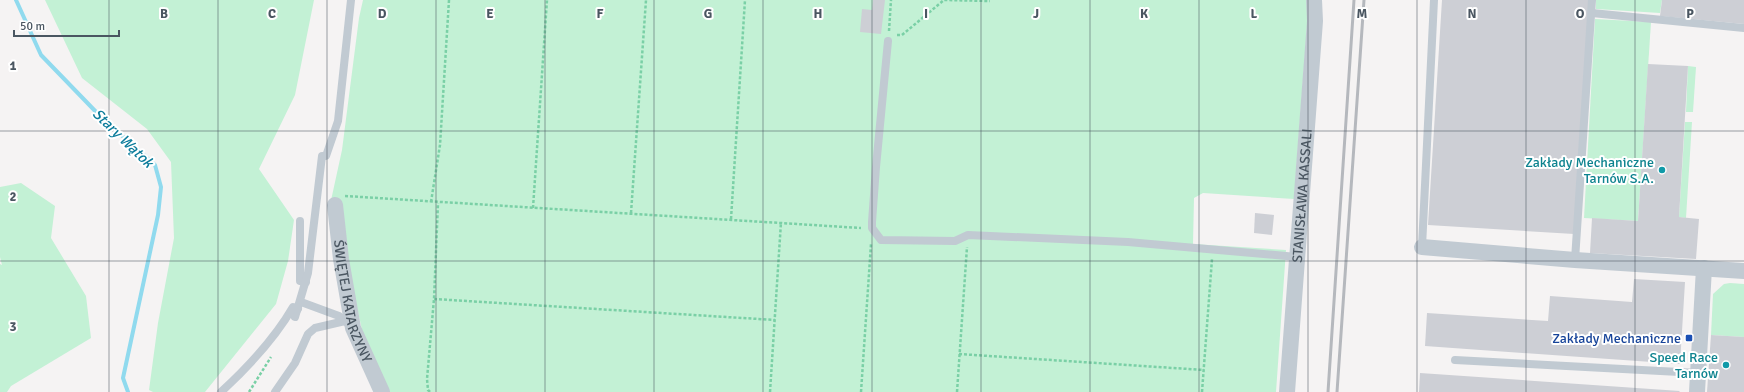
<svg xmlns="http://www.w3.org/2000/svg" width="1744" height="392" font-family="Signika,sans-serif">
  <rect width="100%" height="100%" fill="#f5f3f3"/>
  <g fill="#c3f1d5">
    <path d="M45 0H314L295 95 259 169 294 220 288 261 276 304 205 392H153L149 390 158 323 174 238 171 162 147 129 82 78Z"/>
    <path d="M363 0H1309L1294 199 1203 193 1194 198 1193 244 1286 250 1276 392H390L376 369 364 339 351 280 330 205 342 150 359 18Z"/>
    <path d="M1596 0H1662L1660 13 1596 9Z"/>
    <path d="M1595 19 1651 22 1638 221 1584 218Z"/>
    <path d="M1688 66 1696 67 1693 112H1686Z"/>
    <path d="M1685 122H1692L1686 218 1679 217Z"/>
    <path d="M21 183 55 206 51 238 86 296 91 338 11 386 7 392H0V264L2 265 0 257V187Z"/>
    <path d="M1730 283 1744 284V337L1711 335 1713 294 1724 284Z"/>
  </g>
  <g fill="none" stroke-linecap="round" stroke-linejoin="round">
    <path stroke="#90daee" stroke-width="4" d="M16 0 41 55 100 116 155 165 161 187 158 215 123 378 128 392"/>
  </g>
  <g fill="#cdcfd5">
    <path d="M873 0H885L881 34 860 32 862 9 872 10Z"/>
    <path d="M1442 0H1589L1574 234 1428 225Z"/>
    <path d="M1662 0H1744V24L1660 16Z"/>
    <path d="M1648 64 1688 66 1679 217 1699 219 1696 259 1590 253 1592 218 1638 221Z"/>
    <path d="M1255 213 1274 215 1272 235 1254 233Z"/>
    <path d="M1634 279 1685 282 1680 364 1425 346 1427 313 1548 321 1550 296 1632 302Z"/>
    <path d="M1711 335 1744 337V392H1707Z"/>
    <path d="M1420 373 1680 391 1679 392H1419Z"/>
  </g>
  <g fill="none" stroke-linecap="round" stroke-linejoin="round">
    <g stroke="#7ad0a6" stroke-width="2.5" stroke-dasharray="3 2" stroke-linecap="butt">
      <path d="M889 31 891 0"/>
      <path d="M897 35H902L944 0 990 1"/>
      <path d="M345 196 861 228"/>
      <path d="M431 202 440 145 449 0"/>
      <path d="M533 208 547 0"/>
      <path d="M631 213 646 0"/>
      <path d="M731 219 745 0"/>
      <path d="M434 299 775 320"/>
      <path d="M959 354 1204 370"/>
      <path d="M249 392 271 357"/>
      <path d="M430 392 428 390 427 379 434 299 438 203"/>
      <path d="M770 392 781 222"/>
      <path d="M861 392 871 244"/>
      <path d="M957 392 967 247"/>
      <path d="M1202 392 1212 259"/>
    </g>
    <g stroke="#c1cad2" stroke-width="8">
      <path d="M1592 13 1744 28"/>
      <path d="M888 41 876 167 872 222V228L881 240 955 241 968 235 1128 242 1297 257"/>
      <path d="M300 221V281L306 282"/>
      <path d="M1422 247 1434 0"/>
      <path d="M1575 260 1592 0"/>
      <path d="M301 302 339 316 347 323"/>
      <path d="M295 317 308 273 322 156H326L338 121 351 0"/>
      <path d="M1455 360 1698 373"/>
      <path d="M221 392C248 367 274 340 293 307L298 309"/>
      <path d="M275 392 295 363 308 334 315 328 345 321"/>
    </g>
    <g stroke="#c1cad2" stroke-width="16">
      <path id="s1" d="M335 205 341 259 353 328 382 392"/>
      <path d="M1422 247 1575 260 1744 271"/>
      <path id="s2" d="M1287 392 1315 21 1314 0"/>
      <path d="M1697 392 1704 268"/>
    </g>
    <g stroke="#b5b8bd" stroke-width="3">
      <path d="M1328 392 1354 0"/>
      <path d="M1337 392 1364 0"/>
    </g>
  </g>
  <path fill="none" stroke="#4a5661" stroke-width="1" stroke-opacity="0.55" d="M109 0V392M218 0V392M327 0V392M436 0V392M545 0V392M654 0V392M763 0V392M872 0V392M981 0V392M1090 0V392M1199 0V392M1308 0V392M1417 0V392M1526 0V392M1635 0V392M0 131H1744M0 261H1744"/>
  <g fill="#0f9aa8" stroke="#fff" stroke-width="1.5">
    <circle cx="1662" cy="170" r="4"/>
    <circle cx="1726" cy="365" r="4"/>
  </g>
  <rect fill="#1a4fb4" stroke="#fff" stroke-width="1.5" x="1685" y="334" width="8" height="8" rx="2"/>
  <g text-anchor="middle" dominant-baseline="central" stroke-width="4" stroke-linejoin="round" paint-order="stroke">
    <g font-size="14" fill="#0d838f" stroke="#fff" text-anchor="end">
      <text x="1654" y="162">Zakłady Mechaniczne<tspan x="1654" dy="16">Tarnów S.A.</tspan></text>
      <text x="1718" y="357">Speed Race<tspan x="1718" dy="16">Tarnów</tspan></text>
    </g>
    <g font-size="14" fill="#4a5661" stroke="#fff">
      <text stroke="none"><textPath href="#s2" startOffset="197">STANISŁAWA KASSALI</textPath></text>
      <text stroke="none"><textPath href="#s1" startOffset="98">ŚWIĘTEJ KATARZYNY</textPath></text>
    </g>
    <g font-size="14" fill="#164399" stroke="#fff" text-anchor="end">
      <text x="1681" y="338">Zakłady Mechaniczne</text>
    </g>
    <g font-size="15" font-style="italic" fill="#0c7c9b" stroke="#fff">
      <text transform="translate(123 138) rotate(44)">Stary Wątok</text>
    </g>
  </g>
  <g font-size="13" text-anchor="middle" font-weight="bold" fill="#4a5661" stroke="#fff" stroke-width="4" stroke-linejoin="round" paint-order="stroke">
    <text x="164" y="18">B</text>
    <text x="272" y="18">C</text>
    <text x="382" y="18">D</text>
    <text x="490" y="18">E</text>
    <text x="600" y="18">F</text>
    <text x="708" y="18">G</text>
    <text x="818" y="18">H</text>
    <text x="926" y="18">I</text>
    <text x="1036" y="18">J</text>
    <text x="1144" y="18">K</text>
    <text x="1254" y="18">L</text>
    <text x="1362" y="18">M</text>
    <text x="1472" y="18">N</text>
    <text x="1580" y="18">O</text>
    <text x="1690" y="18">P</text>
    <text x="13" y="70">1</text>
    <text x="13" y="201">2</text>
    <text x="13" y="331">3</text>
  </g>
  <path d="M14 30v6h105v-6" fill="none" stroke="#4a5661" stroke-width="2"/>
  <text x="20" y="30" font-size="12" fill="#4a5661" stroke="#ffffff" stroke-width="3" paint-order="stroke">50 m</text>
</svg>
